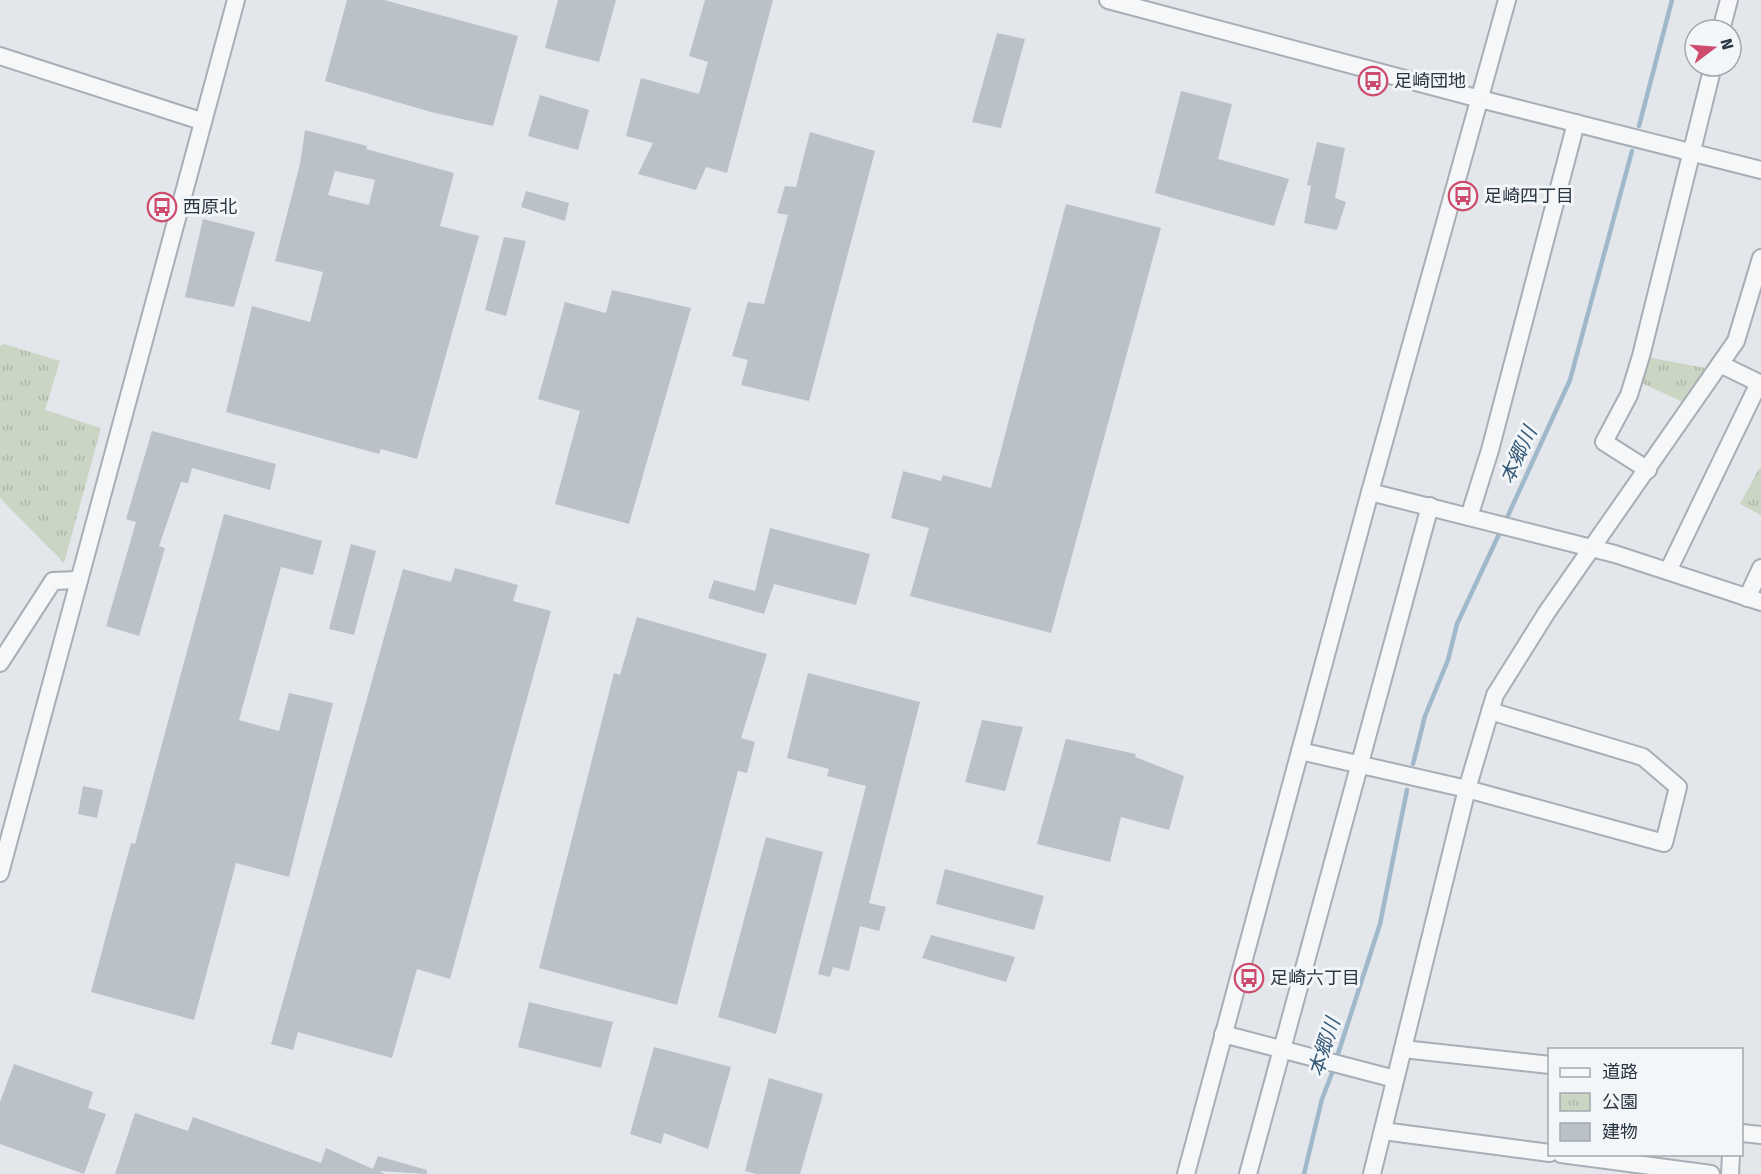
<svg xmlns="http://www.w3.org/2000/svg" width="1761" height="1174" font-family="'Fira Sans','Noto Sans JP',sans-serif">
  <defs>
    <pattern id="park-tufts" width="24" height="20" patternUnits="userSpaceOnUse" patternTransform="scale(1.5)"><rect width="24" height="20" fill="#cad5c4"/><path d="M3 7l-1-3M5 7V3M7 7l1-3M15 17l-1-3M17 17v-4M19 17l1-3" fill="none" stroke="#aeb7aa"/></pattern>
  </defs>
  <rect width="100%" height="100%" fill="#e3e7eb"/>
  <g fill="url(#park-tufts)">
    <path d="M4 344 60 361 45 410 101 428 64 563 0 498V346Z"/>
    <path d="M1641 356 1711 369 1687 404 1637 381Z"/>
    <path d="M1760 467H1761V515L1740 504Z"/>
  </g>
  <g fill="none" stroke-linecap="round" stroke-linejoin="round">
    <g stroke="#9fb8ca" stroke-width="4.5">
      <path d="M1639 126 1672 0"/>
      <path d="M1505 522 1570 380 1632 151"/>
      <path d="M1413 764 1425 716 1448 660 1457 624 1501 530"/>
      <path d="M1336 1060 1380 924 1407 790"/>
      <path d="M1304 1174 1322 1099 1334 1068"/>
    </g>
  </g>
  <g fill="#bac1c8" fill-rule="evenodd">
    <path d="M347 0H384L518 36 493 126 431 112 325 81Z"/>
    <path d="M558 0H616L599 62 545 48Z"/>
    <path d="M705 0H773L727 173 706 167 696 190 638 174 653 143 626 136 641 78 699 94 708 62 689 56Z"/>
    <path d="M997 33 1025 39 1001 128 972 122Z"/>
    <path d="M1181 91 1232 104 1218 159 1289 179 1274 226 1155 193Z"/>
    <path d="M540 95 589 110 578 150 528 136Z"/>
    <path d="M305 130 367 146 366 149 454 173 440 226 479 236 417 459 381 449 379 454 226 412 252 306 310 322 323 272 275 261 300 164ZM335 171 375 180 369 205 328 195Z"/>
    <path d="M810 132 875 151 809 401 741 385 748 360 732 356 748 302 764 304 788 215 777 213 785 186 796 187Z"/>
    <path d="M1317 142 1345 148 1335 198 1346 202 1337 230 1304 223 1311 186 1307 185Z"/>
    <path d="M526 191 569 203 565 221 521 207Z"/>
    <path d="M1066 204 1161 228 1051 633 910 596 929 528 891 518 903 471 941 481 943 475 991 488Z"/>
    <path d="M203 219 255 232 234 307 185 297Z"/>
    <path d="M504 237 526 241 506 316 485 310Z"/>
    <path d="M612 290 691 308 629 524 555 504 580 411 538 399 565 302 606 313Z"/>
    <path d="M152 431 276 464 270 490 192 468 188 483 181 482 159 546 165 548 139 636 106 626 136 522 126 519Z"/>
    <path d="M224 514 322 541 313 575 281 567 239 720 279 731 289 693 333 703 289 877 236 863 194 1020 91 992 131 843 135 844Z"/>
    <path d="M770 528 870 554 856 605 774 584 764 614 708 598 714 580 755 591Z"/>
    <path d="M351 544 376 551 354 635 329 629Z"/>
    <path d="M455 568 518 585 513 601 551 611 450 979 417 969 392 1058 298 1032 293 1050 271 1044 403 569 451 582Z"/>
    <path d="M637 617 767 654 741 738 755 742 747 773 738 771 677 1005 539 968 614 673 620 675Z"/>
    <path d="M808 673 920 702 869 903 886 907 879 931 860 926 849 971 833 967 830 977 818 974 866 786 827 776 829 769 787 758Z"/>
    <path d="M982 720 1023 727 1005 791 965 782Z"/>
    <path d="M1066 739 1136 754 1135 757 1184 776 1169 830 1121 817 1110 862 1037 844Z"/>
    <path d="M83 786 103 790 97 818 78 814Z"/>
    <path d="M766 837 823 852 776 1034 718 1017Z"/>
    <path d="M945 869 1044 896 1034 930 936 904Z"/>
    <path d="M931 935 1015 957 1006 982 922 958Z"/>
    <path d="M529 1002 613 1022 601 1068 518 1047Z"/>
    <path d="M654 1047 731 1067 708 1149 664 1133 661 1144 630 1134Z"/>
    <path d="M14 1064 93 1092 88 1108 106 1114 84 1174 0 1144V1102Z"/>
    <path d="M769 1078 823 1094 800 1174H756L745 1171Z"/>
    <path d="M135 1113 188 1131 193 1117 321 1163 326 1148 373 1169 378 1156 427 1170V1174L379 1171 385 1174H115Z"/>
  </g>
  <g fill="none" stroke-linecap="round" stroke-linejoin="round">
    <g stroke="#a8aeb5" stroke-width="20">
      <g id="minor">
        <path d="M1108 0 1480 99 1761 170"/>
        <path d="M1721 30 1729 0"/>
        <path d="M0 56 201 121"/>
        <path d="M1720 364 1761 384"/>
        <path d="M1648 470 1604 442 1629 395 1641 356 1713 66"/>
        <path d="M1370 492 1615 554 1761 602"/>
        <path d="M1469 517 1490 450 1576 123"/>
        <path d="M1668 571 1759 383"/>
        <path d="M1747 598 1761 568"/>
        <path d="M0 663 53 581 78 580"/>
        <path d="M1300 751 1467 789 1664 843 1678 787 1643 757 1490 711"/>
        <path d="M0 873 236 0"/>
        <path d="M1223 1034 1395 1079"/>
        <path d="M1403 1049 1550 1065"/>
        <path d="M1383 1131 1550 1153"/>
        <path d="M1742 1133 1761 1135"/>
        <path d="M1561 1154 1711 1174"/>
        <path d="M1186 1174 1370 492 1507 0"/>
        <path d="M1248 1174 1430 506"/>
        <path d="M1372 1174 1467 789 1495 695 1547 612 1736 341 1761 258"/>
        <path d="M1730 1174 1731 1154"/>
      </g>
    </g>
    <use href="#minor" stroke="#f6f7f9" stroke-width="16"/>
  </g>
  <defs>
    <g id="bus-ring" transform="scale(1.5)"><circle r="9.5" fill="#f3f6f8" stroke="#cd4b6c" stroke-width="1.5"/><path d="M-5-6H5V4H4V6H2V4H-2V6H-4V4H-5ZM-3.5-4V0h7V-4ZM-3.5 1.2v1.5H-2V1.2ZM2 1.2v1.5H3.5V1.2Z" fill="#cd4b6c"/></g>
  </defs>
  <g fill-rule="evenodd">
    <use href="#bus-ring" x="1373" y="81"/>
    <use href="#bus-ring" x="1463" y="196"/>
    <use href="#bus-ring" x="162" y="207"/>
    <use href="#bus-ring" x="1249" y="978"/>
  </g>
  <g text-anchor="middle" dominant-baseline="central" stroke-width="6" stroke-linejoin="round" paint-order="stroke">
    <g font-size="18" fill="#2b3643" stroke="#f3f6f8" text-anchor="start">
      <text x="1394" y="81">足崎団地</text>
      <text x="1484" y="196">足崎四丁目</text>
      <text x="183" y="207">西原北</text>
      <text x="1270" y="978">足崎六丁目</text>
    </g>
    <g font-size="20" font-style="italic" fill="#355977" stroke="#f3f6f8">
      <text transform="translate(1518 455) rotate(-65)">本郷川</text>
      <text transform="translate(1324 1047) rotate(-72)">本郷川</text>
    </g>
  </g>
  <rect x="1548" y="1048" width="195" height="108" fill="#f3f6f8" stroke="#a3a9b0" stroke-width="1.5"/>
  <rect x="1560" y="1068" width="30" height="9" fill="#f6f7f9" stroke="#a3a9b0" stroke-width="1.5"/>
  <text x="1602" y="1078" font-size="18" fill="#2b3643">道路</text>
  <rect x="1560" y="1093" width="30" height="18" fill="url(#park-tufts)" stroke="#a3a9b0" stroke-width="1.5"/>
  <text x="1602" y="1108" font-size="18" fill="#2b3643">公園</text>
  <rect x="1560" y="1123" width="30" height="18" fill="#bac1c8" stroke="#a3a9b0" stroke-width="1.5"/>
  <text x="1602" y="1138" font-size="18" fill="#2b3643">建物</text>
  <g transform="translate(1713 48) rotate(74)"><circle r="28" fill="#f3f6f8" stroke="#a3a9b0" stroke-width="1.5"/>
  <path d="M0-4.5L10 22L0 15L-10 22Z" fill="#cd4b6c"/>
  <text y="-9" font-size="16" font-weight="bold" text-anchor="middle" fill="#2b3643">N</text>
  </g>
</svg>
